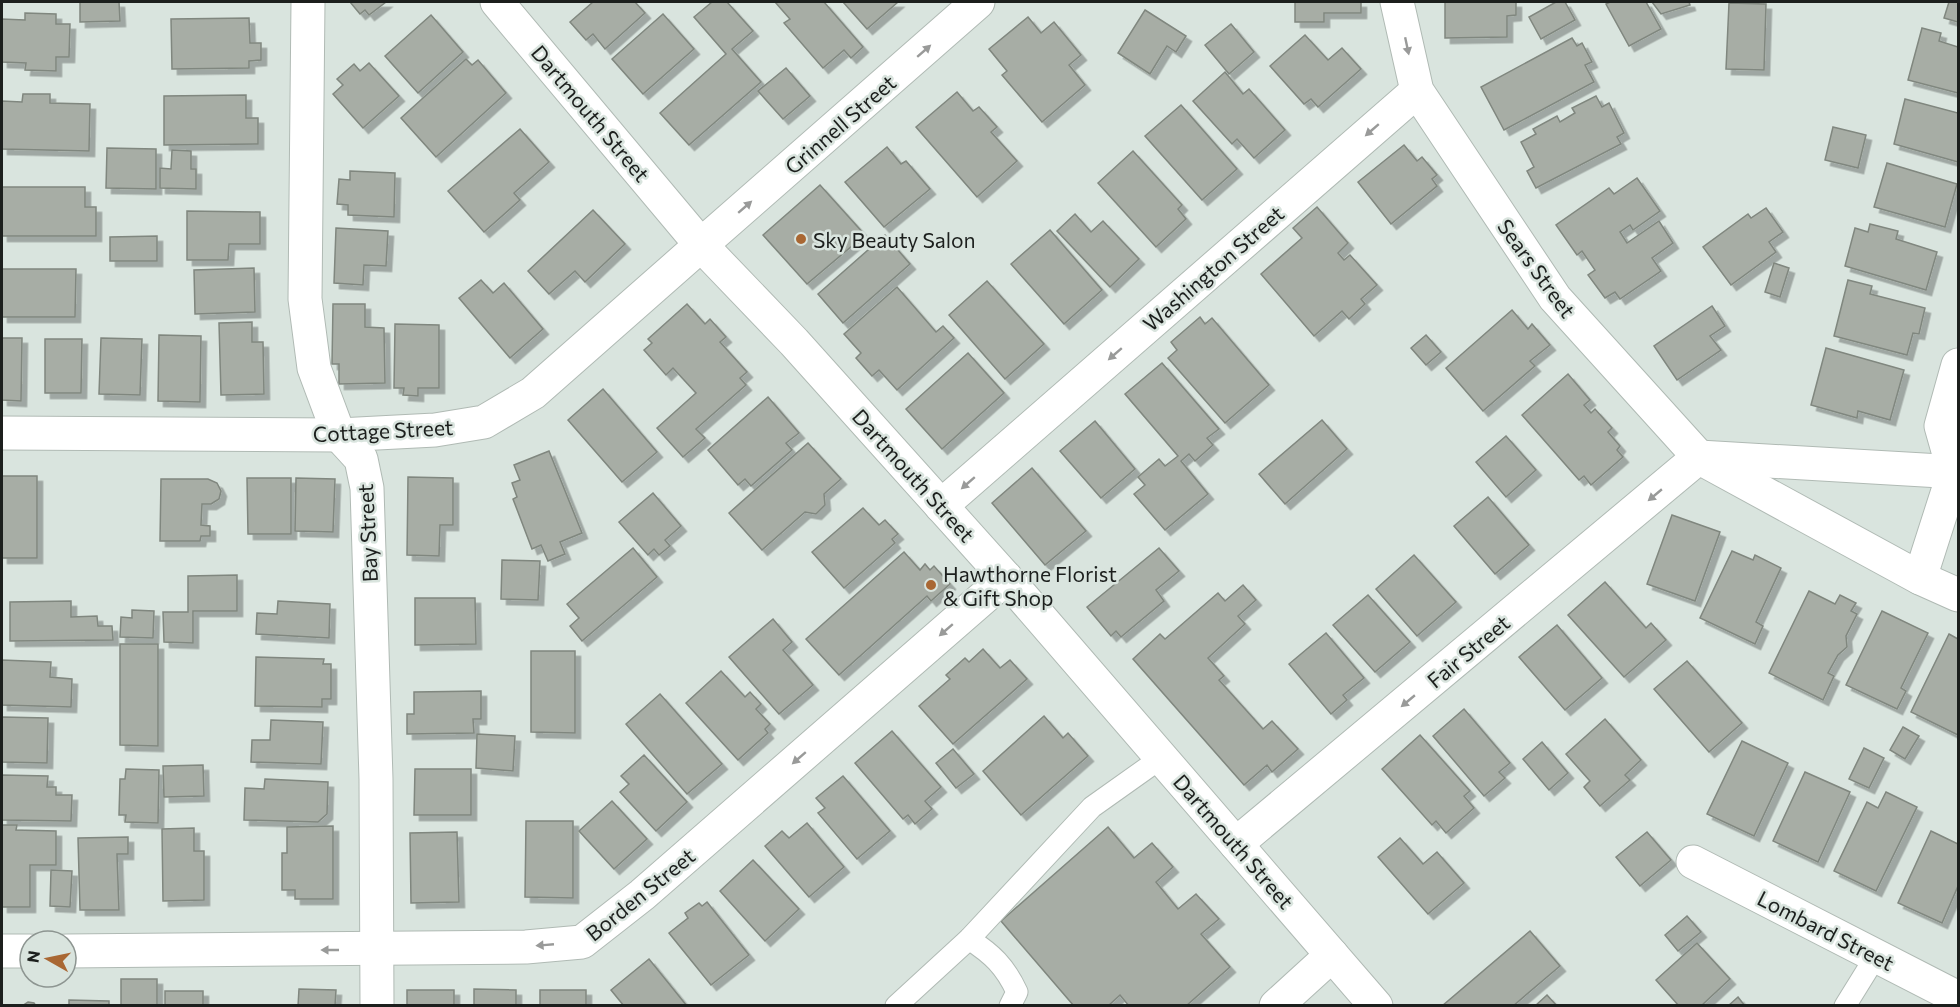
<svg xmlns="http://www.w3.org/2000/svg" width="1960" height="1007" font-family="Commissioner,sans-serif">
  <defs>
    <filter id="shadow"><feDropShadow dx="5.5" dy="5.5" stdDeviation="0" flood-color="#0004"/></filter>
  </defs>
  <rect width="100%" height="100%" fill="#d9e4de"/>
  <g fill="#a7ada5" stroke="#80877f" stroke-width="1.5" filter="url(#shadow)">
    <path d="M80 2H119L120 21 80 22Z"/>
    <path d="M350 2H386L369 15 365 10 360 14Z"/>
    <path d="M593 2H635L645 13 605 49 593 34 586 40 570 22Z"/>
    <path d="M712 2H727L753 31 732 49 761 82 689 145 660 113 726 54 694 17Z"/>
    <path d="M775 2H824L863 47 851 58 844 50 823 68 784 23 790 19Z"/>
    <path d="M843 2H898L867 29Z"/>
    <path d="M1295 2H1361V13H1324V22H1295Z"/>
    <path d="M1445 2H1516V15L1507 16V37L1445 38Z"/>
    <path d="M1556 2H1565L1575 20 1541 39 1529 17Z"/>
    <path d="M1610 2H1646L1661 29 1629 46 1606 4Z"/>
    <path d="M1652 2H1689L1690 5 1661 14Z"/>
    <path d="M1949 2H1958V22L1944 18Z"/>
    <path d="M1729 3 1766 4 1764 70 1726 69Z"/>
    <path d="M1145 10 1186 36 1176 52 1167 46 1150 74 1118 53Z"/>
    <path d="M25 13 56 14V24H70L69 57H56V71L25 70 26 63 2 62V19L25 20Z"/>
    <path d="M663 14 694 49 643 94 612 59Z"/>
    <path d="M431 15 463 52 418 93 385 56Z"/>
    <path d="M1028 17 1041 33 1054 22 1081 55 1069 65 1085 85 1042 122 1002 75 1007 71 989 49Z"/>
    <path d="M249 18 250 43H261V60L249 61V68L172 69 171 19Z"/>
    <path d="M1231 24 1254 52 1229 74 1205 45Z"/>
    <path d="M1922 28 1941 33 1939 41 1958 47V93L1908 80Z"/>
    <path d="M1305 35 1328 60 1342 48 1361 69 1318 107 1311 99 1304 104 1270 66Z"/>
    <path d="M1572 38 1577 46 1582 43 1592 62 1585 65 1594 82 1504 130 1481 87Z"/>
    <path d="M466 59 472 65 478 60 506 93 436 157 401 118Z"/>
    <path d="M369 63 399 96 363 128 333 94 343 85 337 79 354 64 360 71Z"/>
    <path d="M786 68 810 96 783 119 758 91Z"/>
    <path d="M1225 72 1243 94 1249 89 1285 130 1254 158 1237 139 1232 144 1193 101Z"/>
    <path d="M957 92 973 111 979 107 997 127 991 132 1017 161 977 197 916 127Z"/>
    <path d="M23 94H50V103L90 104 89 151 2 149V101L22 102Z"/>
    <path d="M246 95V118H258V144L164 145V96Z"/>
    <path d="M1596 96 1602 107 1609 103 1624 133 1617 137 1621 144 1536 188 1527 171 1534 167 1521 142 1536 134 1533 129 1557 116 1560 122 1575 113 1572 108Z"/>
    <path d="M1905 99 1958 113V162L1894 144Z"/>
    <path d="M1181 105 1237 169 1202 200 1145 136Z"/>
    <path d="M1833 127 1866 135 1858 168 1825 160Z"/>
    <path d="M520 129 549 162 514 193 520 200 484 232 448 191Z"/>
    <path d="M1404 145 1417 161 1422 157 1437 175 1432 179 1437 186 1391 224 1358 182Z"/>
    <path d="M887 147 901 164 906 161 930 189 884 227 845 182Z"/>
    <path d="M107 148 156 149V189L106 188Z"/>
    <path d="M172 150 191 151V169H196V189L160 188V168L171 169Z"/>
    <path d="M1133 151 1182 205 1178 209 1186 219 1156 247 1098 183Z"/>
    <path d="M1887 163 1957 184 1945 227 1874 207Z"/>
    <path d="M350 171 395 173 394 217 348 215V205L337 204 339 179 350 180Z"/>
    <path d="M1637 178 1660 211 1633 230 1630 225 1620 232 1627 243 1659 221 1673 243 1652 258 1661 271 1620 299 1615 292 1605 298 1588 275 1595 270 1582 251 1577 255 1556 225 1609 188 1614 194Z"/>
    <path d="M820 185 865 235 807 284 763 235Z"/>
    <path d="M2 187H85V207H96V236H2Z"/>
    <path d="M1317 207 1348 243 1338 253 1344 260 1350 255 1377 285 1361 299 1365 304 1349 319 1342 311 1314 336 1261 274 1302 238 1293 228Z"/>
    <path d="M1766 208 1783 232 1769 242 1776 252 1731 285 1703 247 1748 214 1751 218Z"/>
    <path d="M593 210 625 244 585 282 575 271 549 294 528 271Z"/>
    <path d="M187 211 260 212V244H229L228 260H187Z"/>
    <path d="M1075 214 1091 232 1103 221 1139 259 1110 287 1057 231Z"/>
    <path d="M1870 224 1898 231 1896 239 1937 252 1926 290 1845 266 1855 228 1868 232Z"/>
    <path d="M336 228 388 231 386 266 364 265 363 285 334 283Z"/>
    <path d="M1050 230 1102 290 1064 324 1011 264Z"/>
    <path d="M885 235 910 264 843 323 818 294Z"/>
    <path d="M157 236V261H110V237Z"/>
    <path d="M1774 263 1789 268 1780 297 1765 292Z"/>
    <path d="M254 268 255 312 195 314 194 270Z"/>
    <path d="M2 269H76L75 317H2Z"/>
    <path d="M481 280 493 293 504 283 543 329 510 358 459 298Z"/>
    <path d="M1848 280 1872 286 1870 294 1925 308 1919 334 1913 333 1907 355 1834 336Z"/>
    <path d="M987 281 1044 344 1005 379 949 315Z"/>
    <path d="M897 287 936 332 943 326 954 338 897 390 879 370 872 376 856 358 861 353 844 334Z"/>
    <path d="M333 304H365V327L384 328 385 383 339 384V364H332Z"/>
    <path d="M687 304 705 324 710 319 726 337 720 342 747 372 740 378 746 385 696 429 705 438 683 457 657 428 696 393 673 368 666 375 644 350 652 343 648 339Z"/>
    <path d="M1712 306 1725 326 1710 336 1721 350 1677 380 1654 346Z"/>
    <path d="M1512 310 1528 329 1532 324 1550 345 1530 361 1535 366 1483 411 1446 368Z"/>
    <path d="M1200 317 1205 324 1212 318 1269 385 1225 423 1168 358 1177 350 1171 342Z"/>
    <path d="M252 322V342H263L264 394 221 395 219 323Z"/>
    <path d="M395 324 439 325V388H418V396L403 395 404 388H394Z"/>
    <path d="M159 335 201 336 200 402 158 401Z"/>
    <path d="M1426 335 1441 352 1426 365 1411 348Z"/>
    <path d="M2 338H22L21 401 2 400Z"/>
    <path d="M101 338 142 339 140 395 99 394Z"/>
    <path d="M45 339H82L81 393H45Z"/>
    <path d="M1826 348 1904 370 1890 420 1858 411 1857 418 1811 405Z"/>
    <path d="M968 353 1004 393 942 449 906 409Z"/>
    <path d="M1162 363 1219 429 1207 438 1213 445 1195 461 1189 454 1181 461 1208 494 1165 530 1134 494 1145 485 1138 477 1159 459 1165 466 1178 456 1125 394Z"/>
    <path d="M1568 374 1590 400 1584 405 1591 413 1595 409 1612 428 1608 432 1620 446 1617 450 1623 457 1591 485 1584 476 1579 480 1522 415Z"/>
    <path d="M603 389 657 452 622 482 568 420Z"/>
    <path d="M768 397 799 433 786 443 792 450 751 486 745 479 738 485 708 450Z"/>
    <path d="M1322 420 1347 449 1285 504 1259 474Z"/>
    <path d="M1095 421 1135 469 1101 498 1060 451Z"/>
    <path d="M1506 436 1536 470 1506 497 1476 462Z"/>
    <path d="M808 443 841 479 824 494 825 505 816 514 805 512 762 550 729 513Z"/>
    <path d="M549 451 582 533 560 542 565 554 548 561 541 545 532 549 513 499 517 497 512 483 520 480 514 465Z"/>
    <path d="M1032 468 1086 531 1045 565 992 503Z"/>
    <rect x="2" y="476" width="35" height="82"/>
    <path d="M408 477 453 478V525H440L439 556 407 555Z"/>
    <path d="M247 478H291V534H248Z"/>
    <path d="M296 478 335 479 333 532 295 531Z"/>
    <path d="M161 479H208L217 483 221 491 219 499 211 504H202L201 525 210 526V536H201L200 541H160Z"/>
    <path d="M653 493 681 526 665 540 670 546 659 555 654 549 648 555 619 522Z"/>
    <path d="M1488 497 1529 545 1495 574 1454 526Z"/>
    <path d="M863 508 879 525 885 520 898 534 892 539 895 543 844 588 812 552Z"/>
    <path d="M1672 515 1720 532 1695 601 1647 584Z"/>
    <path d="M633 548 657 577 582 641 570 626 579 618 567 604Z"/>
    <path d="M1159 548 1179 571 1156 590 1164 601 1121 637 1116 631 1111 636 1087 607Z"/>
    <path d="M1732 551 1753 560 1755 555 1781 568 1756 622 1763 626 1755 644 1700 618Z"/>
    <path d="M904 552 920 570 925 564 930 570 934 566 950 584 931 601 927 596 839 675 806 639Z"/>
    <path d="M1414 555 1456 602 1417 636 1376 589Z"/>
    <path d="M502 560 540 561 538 600 501 599Z"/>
    <path d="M237 575V611H193V643L164 642 163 612H188V576Z"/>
    <path d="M1605 582 1646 628 1651 623 1666 640 1624 677 1568 615Z"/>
    <path d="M1243 585 1256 600 1238 616 1245 624 1208 658 1224 676 1219 680 1263 729 1272 721 1298 749 1272 772 1267 765 1244 785 1133 659 1160 634 1165 639 1218 593 1225 601Z"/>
    <path d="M1809 591 1835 604 1840 595 1856 603 1851 611 1857 614 1846 636 1847 647 1838 655 1828 673 1834 676 1823 700 1769 673Z"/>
    <path d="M1368 595 1410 642 1375 672 1333 625Z"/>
    <path d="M415 598H475L476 644 415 645Z"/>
    <path d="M71 601V617L97 616 98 626H112L113 640 10 641V602Z"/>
    <path d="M278 601 330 604 329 638 256 634 257 613 277 614Z"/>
    <path d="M132 610 154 611 153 638 120 637 121 617 132 618Z"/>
    <path d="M1882 611 1928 633 1901 688 1906 691 1897 709 1846 685Z"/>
    <path d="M773 619 792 642 783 650 813 685 779 714 729 657Z"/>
    <path d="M1557 625 1602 678 1565 710 1519 657Z"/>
    <path d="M1326 633 1364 678 1343 695 1347 700 1331 714 1289 664Z"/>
    <path d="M1949 634 1958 639V735L1911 712Z"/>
    <path d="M120 644H158V746L120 745Z"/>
    <path d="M983 649 1000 668 1010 660 1027 679 953 744 919 706 950 679 946 675 965 658 969 662Z"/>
    <path d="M531 651H575V733L531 732Z"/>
    <path d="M256 657 324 659 323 664H331V699H322V707L255 706Z"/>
    <path d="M2 660 51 662 50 677 72 679 71 707 2 705Z"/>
    <path d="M1687 661 1742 723 1709 752 1654 689Z"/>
    <path d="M721 671 745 697 750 692 761 704 756 709 770 724 765 729 768 733 738 760 686 703Z"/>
    <path d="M481 691V719H473L474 733 407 734V714H414V692Z"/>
    <path d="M660 694 722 764 687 794 626 724Z"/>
    <path d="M1464 709 1510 763 1499 772 1505 778 1484 796 1433 736Z"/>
    <path d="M1044 716 1063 738 1068 733 1088 756 1021 815 983 771Z"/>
    <path d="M2 717 48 718 47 763 2 762Z"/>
    <path d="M1605 719 1641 760 1625 775 1630 780 1600 806 1584 787 1590 781 1566 754Z"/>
    <path d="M271 720 323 722 321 764 251 762 252 740H270Z"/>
    <path d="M1903 727 1919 736 1905 759 1890 750Z"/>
    <path d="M892 731 941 787 925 801 932 809 915 824 908 815 903 819 855 763Z"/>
    <path d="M477 734 515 736 513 771 476 768Z"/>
    <path d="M1420 735 1470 791 1464 796 1474 808 1446 833 1436 821 1432 825 1382 769Z"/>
    <path d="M1742 741 1788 763 1754 836 1707 814Z"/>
    <path d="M1542 742 1568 773 1549 790 1523 759Z"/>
    <path d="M1864 748 1884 758 1869 788 1849 779Z"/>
    <path d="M953 749 974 774 956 788 936 763Z"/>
    <path d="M644 755 687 802 656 831 620 792 629 784 621 776Z"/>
    <path d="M203 765 204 796 164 797 163 766Z"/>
    <path d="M126 769 159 770 158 823 125 822 126 815H119L120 779H125Z"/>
    <path d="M415 769H471V815H414Z"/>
    <path d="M1805 772 1850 792 1818 862 1773 841Z"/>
    <path d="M2 775 48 776 47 787H56V795H72L71 821 2 820Z"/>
    <path d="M843 776 890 831 857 859 818 813 825 808 816 798Z"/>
    <path d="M265 779 328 782 327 814 318 822 244 820 245 788 264 789Z"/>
    <path d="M1886 792 1917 807 1876 891 1834 871 1867 802 1878 808Z"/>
    <path d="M612 801 647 839 614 869 579 831Z"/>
    <path d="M526 821H573V898L525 897Z"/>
    <path d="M807 823 844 867 809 897 765 846 782 831 789 838Z"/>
    <path d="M2 825H17L16 830 56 831V865H30V907H2Z"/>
    <path d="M333 826V899H295V890H282V853H287V827Z"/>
    <path d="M1108 827 1134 858 1152 843 1173 867 1156 882 1178 909 1196 894 1219 919 1201 934 1230 967 1186 1006H1129L1120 995 1108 1006H1074L1001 921Z"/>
    <path d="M194 828V851H204V900L163 901 162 829Z"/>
    <path d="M1931 831 1958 844V886L1942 923 1898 903Z"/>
    <path d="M457 832 459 902 411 903 410 833Z"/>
    <path d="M1647 832 1671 860 1640 886 1616 857Z"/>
    <path d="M128 837V854H117L119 910H80L78 838Z"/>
    <path d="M1400 838 1423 864 1437 852 1464 883 1428 914 1378 857Z"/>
    <path d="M753 860 799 909 765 941 720 891Z"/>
    <path d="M51 870 72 871 70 907 50 906Z"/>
    <path d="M707 902 749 955 711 985 669 933 688 918 685 913 699 903 702 906Z"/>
    <path d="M1687 916 1701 932 1678 951 1665 935Z"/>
    <path d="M1530 931 1560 966 1513 1006H1442Z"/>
    <path d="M1697 943 1730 979 1701 1006H1679L1656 980Z"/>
    <path d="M649 959 687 1006H624L611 990Z"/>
    <rect x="121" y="979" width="36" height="27"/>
    <path d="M299 989 336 990 335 1006H298Z"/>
    <path d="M474 989 516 990V1006H474Z"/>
    <rect x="407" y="990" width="47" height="16"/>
    <rect x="540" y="990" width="46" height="16"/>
    <rect x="165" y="991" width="38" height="15"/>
    <path d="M1547 995 1557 1006H1535Z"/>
    <path d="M1738 997 1745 1006H1728Z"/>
    <path d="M69 1000 109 1001V1006H69Z"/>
    <path d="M28 1002 34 1003 36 1006H22Z"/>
  </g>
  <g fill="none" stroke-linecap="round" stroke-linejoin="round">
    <g stroke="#b0bab4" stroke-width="23">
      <g id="service">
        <path d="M969 939C992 954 1005 966 1017 992L1010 1006"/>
        <path d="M896 1006 969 939 1092 807 1161 758"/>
        <path d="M1845 1006 1876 956"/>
      </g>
    </g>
    <g stroke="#b0bab4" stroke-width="35">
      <g id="minor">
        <path d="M308 2 305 299 314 368 339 435 361 459 367 488 376 779 377 1006"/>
        <path d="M1397 2 1417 91 1555 298 1699 457"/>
        <path d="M701 245 978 2"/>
        <path d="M1954 472 1941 426 1958 365"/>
        <path d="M941 506 1417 91"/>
        <path d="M1920 578 1958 595"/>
        <path d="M1693 862 1958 998"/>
        <path d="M2 951H30"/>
        <path d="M66 951 526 947 582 942 642 895 1006 578"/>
        <path d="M1276 1006 1332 955"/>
      </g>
    </g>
    <g stroke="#b0bab4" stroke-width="35">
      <g id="tertiary">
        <path d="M1709 463 1920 578 1954 472"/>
        <path d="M1236 844 1699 457 1958 472"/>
      </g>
    </g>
    <g stroke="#b0bab4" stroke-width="35">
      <g id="secondary">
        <path d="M497 2 701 245 794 342 1006 578 1376 1006"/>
        <path d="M2 433 339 435 435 430 484 422 533 393 701 245"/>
      </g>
    </g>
    <use href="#service" stroke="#fff" stroke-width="21"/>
    <use href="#minor" stroke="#fff" stroke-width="33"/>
    <use href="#tertiary" stroke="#fff" stroke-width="33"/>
    <use href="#secondary" stroke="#fff" stroke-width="33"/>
  </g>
  <defs><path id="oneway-solid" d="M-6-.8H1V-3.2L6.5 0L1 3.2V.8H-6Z" transform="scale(1.5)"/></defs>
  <g fill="#999a99">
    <use href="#oneway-solid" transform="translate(1407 46) rotate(78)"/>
    <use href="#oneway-solid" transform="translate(924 51) rotate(-41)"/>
    <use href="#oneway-solid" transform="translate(1372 130) rotate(139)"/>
    <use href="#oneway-solid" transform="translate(745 207) rotate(-41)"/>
    <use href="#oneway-solid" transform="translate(1115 354) rotate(139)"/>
    <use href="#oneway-solid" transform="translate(968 483) rotate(139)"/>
    <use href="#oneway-solid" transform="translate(1655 495) rotate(140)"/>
    <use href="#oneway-solid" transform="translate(946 630) rotate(139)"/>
    <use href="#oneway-solid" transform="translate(1408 701) rotate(140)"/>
    <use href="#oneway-solid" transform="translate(799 758) rotate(139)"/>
    <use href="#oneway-solid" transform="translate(545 945) rotate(175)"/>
    <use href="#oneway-solid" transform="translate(330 950) rotate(180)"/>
  </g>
  <g fill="#a96733" stroke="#d9e4de" stroke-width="2">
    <circle cx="801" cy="239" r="6"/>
    <circle cx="931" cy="585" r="6"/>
  </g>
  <g text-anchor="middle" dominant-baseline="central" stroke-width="5" stroke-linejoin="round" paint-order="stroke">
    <g font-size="21" fill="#1c1f1d" stroke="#d9e4de">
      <text transform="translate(591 113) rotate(50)">Dartmouth Street</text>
      <text transform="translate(840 124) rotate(-41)">Grinnell Street</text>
      <text transform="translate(1213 268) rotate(-41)">Washington Street</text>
      <text transform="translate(1537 268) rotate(54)">Sears Street</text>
      <text transform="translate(383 430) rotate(-3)">Cottage Street</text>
      <text transform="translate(914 475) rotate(48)">Dartmouth Street</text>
      <text transform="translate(367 533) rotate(-93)">Bay Street</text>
      <text transform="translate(1468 651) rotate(-40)">Fair Street</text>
      <text transform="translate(1234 841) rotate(49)">Dartmouth Street</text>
      <text transform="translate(640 894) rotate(-39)">Borden Street</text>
      <text transform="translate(1826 930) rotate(27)">Lombard Street</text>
    </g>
    <g font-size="21" fill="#1c1f1d" stroke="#d9e4de" text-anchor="start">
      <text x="813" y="239">Sky Beauty Salon</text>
      <text x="943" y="573">Hawthorne Florist<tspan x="943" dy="24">&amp; Gift Shop</tspan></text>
    </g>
  </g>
  <rect width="1960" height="1007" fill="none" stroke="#1c1f1d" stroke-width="6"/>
  <g transform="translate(48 959) rotate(279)"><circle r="28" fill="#d9e4de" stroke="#8d9591" stroke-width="1.5"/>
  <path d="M0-4.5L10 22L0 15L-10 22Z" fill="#a96733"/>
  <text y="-9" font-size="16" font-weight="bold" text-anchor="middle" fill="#1c1f1d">N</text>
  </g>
</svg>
